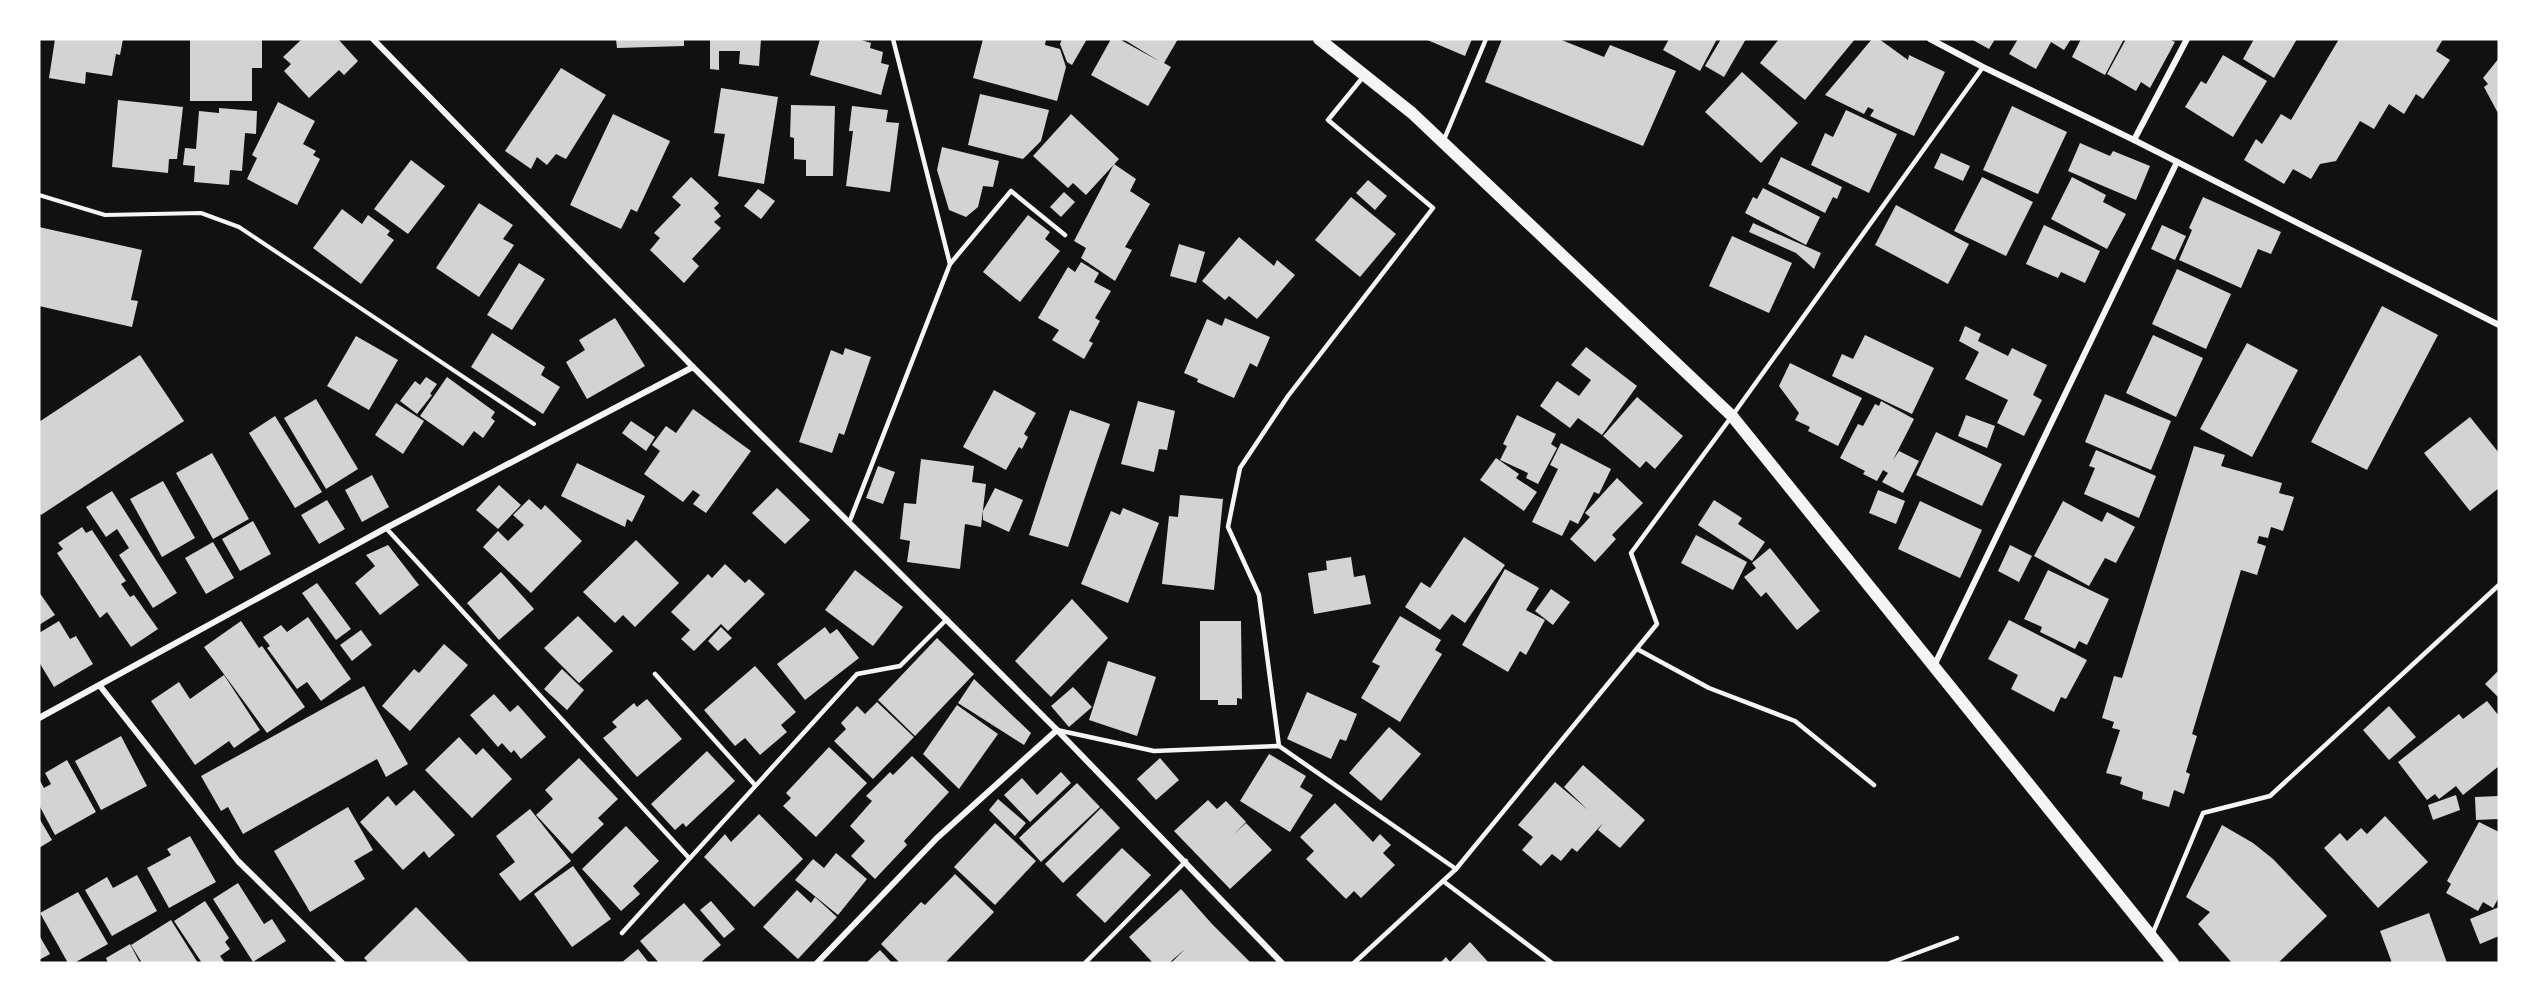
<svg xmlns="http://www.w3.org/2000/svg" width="2538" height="1002" font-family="Karla,sans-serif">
  <rect width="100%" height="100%" fill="#111"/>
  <g fill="#d3d3d3">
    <path d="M55 39H123L120 55 116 54 112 76 86 72 85 84 49 78Z"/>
    <path d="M302 39H338L358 61 344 75 339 70 309 98 284 71 291 64 283 57Z"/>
    <path d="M616 39H684V46L617 48Z"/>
    <path d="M710 39H761L759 66 739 64 740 51H719V70L710 69Z"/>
    <path d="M820 39H858L871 43 870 48 883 52 881 63 889 65 881 95 810 75Z"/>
    <path d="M983 39H1046L1045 45 1060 49 1066 67 1057 101 973 78Z"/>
    <path d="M1062 39H1087L1072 65 1067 62 1060 44Z"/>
    <path d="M1111 39H1119L1159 61 1123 39H1178L1164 63 1171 67 1148 106 1091 75Z"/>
    <path d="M1425 39H1472L1465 56Z"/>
    <path d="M1502 39H1559L1604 57 1610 45 1676 71 1643 146 1485 82Z"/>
    <path d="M1669 39H1717L1700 71 1663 50Z"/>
    <path d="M1721 39H1746L1724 77 1705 66Z"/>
    <path d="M1779 39H1855L1805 100 1760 63Z"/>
    <path d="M1872 39H1879L1908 60 1909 55 1945 72 1914 136 1870 116 1874 110 1868 107 1864 114 1825 95Z"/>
    <path d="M1971 39H1995L1989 49Z"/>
    <path d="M2018 39H2071L2064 50 2051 42 2036 69 2009 54Z"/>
    <path d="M2081 39H2124L2105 75 2072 57Z"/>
    <path d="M2126 39H2169L2175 42 2150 88 2141 82 2136 91 2107 74Z"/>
    <path d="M2254 39H2297L2274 78 2243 59Z"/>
    <path d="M2339 39H2443L2436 51 2450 60 2423 99 2416 94 2404 114 2389 104 2374 129 2360 121 2336 161 2320 164 2311 179 2293 169 2284 184 2244 160 2256 139 2262 144 2281 114 2291 120Z"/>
    <path d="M190 40H262V68H252V101H190Z"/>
    <path d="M2223 55 2267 81 2233 137 2185 107 2201 81 2206 84Z"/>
    <path d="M2499 58V115L2484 87 2488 84 2483 78Z"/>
    <path d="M561 68 606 95 566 159 556 154 547 165 537 157 531 169 505 151Z"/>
    <path d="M1742 72 1798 123 1761 163 1705 112Z"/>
    <path d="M721 88 778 97 764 184 718 176 725 134 714 133Z"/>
    <path d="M980 94 1049 110 1041 141 1023 159 968 145Z"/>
    <path d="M118 100 183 107 177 159H169L168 173 112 167Z"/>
    <path d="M278 102 315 121 303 144 316 151 313 155 320 159 297 205 247 179 257 158 252 155Z"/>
    <path d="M791 105 835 106 833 176H806V160L794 159V138L790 137Z"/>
    <path d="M852 106 888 110 886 122 899 123 890 192 846 186 853 131H849Z"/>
    <path d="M2012 106 2067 132 2038 194 1983 170Z"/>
    <path d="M219 108 257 111 256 134 245 133 242 171 230 170 229 185 194 182 195 166 183 165 185 148 196 149 199 111 219 113Z"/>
    <path d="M1846 110 1897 134 1869 193 1811 165 1825 133 1833 137Z"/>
    <path d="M613 114 670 141 637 212 631 209 621 229 570 205Z"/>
    <path d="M1071 114 1119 159 1086 195 1073 183 1068 188 1033 156Z"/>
    <path d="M2080 143 2110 156 2113 151 2150 166 2136 200 2068 171Z"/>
    <path d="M942 147 999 161 993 187 983 186 978 207 966 217 949 210 937 170Z"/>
    <path d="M1941 153 1970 166 1963 181 1934 168Z"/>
    <path d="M1781 157 1842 187 1837 199 1833 197 1825 213 1768 184Z"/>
    <path d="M411 160 445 186 408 234 374 209Z"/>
    <path d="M1114 164 1136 179 1130 191 1150 204 1125 247 1132 250 1115 281 1081 258 1086 248 1074 241Z"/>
    <path d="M691 177 719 203 714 208 721 216 714 222 721 228 692 259 699 266 684 283 650 250 660 238 654 233 681 205 672 197Z"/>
    <path d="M1982 177 2033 202 2006 256 1954 231Z"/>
    <path d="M2072 177 2106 195 2103 202 2126 214 2107 249 2051 219Z"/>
    <path d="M1368 180 1387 196 1375 210 1356 193Z"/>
    <path d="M1763 188 1820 217 1806 245 1745 213 1753 197 1757 199Z"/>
    <path d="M758 189 775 201 761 219 744 206Z"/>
    <path d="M1064 192 1075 202 1061 217 1050 207Z"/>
    <path d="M1351 197 1396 234 1360 277 1315 240Z"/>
    <path d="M2203 197 2281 232 2271 254 2258 249 2241 288 2179 260 2192 230 2189 228Z"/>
    <path d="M479 203 513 225 503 239 514 245 479 297 436 268Z"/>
    <path d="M1896 205 1969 244 1948 284 1875 245Z"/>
    <path d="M342 209 362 224 368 215 390 231 387 235 394 240 361 284 313 248Z"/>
    <path d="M1028 215 1050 232 1045 239 1060 251 1020 302 983 272Z"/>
    <path d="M1753 223 1821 253 1814 269 1796 253 1749 232Z"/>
    <path d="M2044 225 2100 251 2085 283 2061 272 2058 278 2026 264Z"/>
    <path d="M2162 225 2186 236 2175 260 2151 249Z"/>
    <path d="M39 227 142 250 131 300 138 301 132 327 39 306Z"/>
    <path d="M1732 236 1792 263 1769 313 1709 286Z"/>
    <path d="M1239 237 1274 266 1277 260 1295 275 1257 319 1229 296 1225 300 1202 281Z"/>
    <path d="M1179 244 1205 252 1196 283 1170 276Z"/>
    <path d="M1081 262 1099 273 1094 282 1111 291 1095 318 1100 321 1089 341 1093 343 1084 359 1052 340 1059 330 1038 318 1068 267 1075 272Z"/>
    <path d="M519 263 545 279 512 330 487 315Z"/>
    <path d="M2177 269 2231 294 2206 349 2152 324Z"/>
    <path d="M2382 306 2438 335 2367 470 2311 442Z"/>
    <path d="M615 318 645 366 587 399 566 362 585 350 579 340Z"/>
    <path d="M1225 318 1270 337 1257 367 1250 363 1234 398 1197 382 1198 379 1184 373 1207 319 1222 326Z"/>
    <path d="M1965 326 1981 334 1978 341 2008 356 2012 348 2047 365 2033 395 2042 400 2024 436 1997 423 2008 400 1965 379 1979 352 1959 341Z"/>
    <path d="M492 333 545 367 541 375 560 387 543 414 471 367Z"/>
    <path d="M1865 335 1934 368 1912 414 1832 376 1842 354 1853 359Z"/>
    <path d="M2153 335 2203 358 2176 417 2126 393Z"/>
    <path d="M356 336 398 360 369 410 327 386Z"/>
    <path d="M2247 343 2298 370 2252 457 2200 429Z"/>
    <path d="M1586 347 1637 386 1602 435 1578 418 1570 428 1540 406 1557 381 1579 396 1591 380 1571 365Z"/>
    <path d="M845 348 871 357 844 435 839 433 832 453 799 442 831 350 843 355Z"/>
    <path d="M140 355 184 421 41 515 39 512V422Z"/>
    <path d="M1790 363 1862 398 1838 446 1808 431 1810 427 1795 420 1799 413 1779 386Z"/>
    <path d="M426 377 437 384 430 394 432 395 417 414 400 401 415 381 420 385Z"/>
    <path d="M447 377 495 412 491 418 495 421 483 438 474 431 463 446 420 416Z"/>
    <path d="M994 390 1036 413 1024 434 1028 437 1022 449 1019 447 1006 470 963 447Z"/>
    <path d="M2105 394 2171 421 2151 470 2085 442Z"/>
    <path d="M1637 397 1683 436 1655 469 1646 461 1640 468 1603 436Z"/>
    <path d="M316 399 358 469 326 489 284 418Z"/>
    <path d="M1138 401 1175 411 1167 450 1159 449 1154 472 1121 464Z"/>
    <path d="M1881 401 1914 419 1893 460 1899 451 1919 461 1903 493 1882 482 1888 473 1883 470 1877 481 1863 474 1865 471 1840 458 1858 424 1863 426 1875 404 1879 406Z"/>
    <path d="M396 403 424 421 403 454 375 435Z"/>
    <path d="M693 409 751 451 706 513 693 504 700 495 693 490 683 502 644 474 660 451 652 445 666 426 676 433Z"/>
    <path d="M1070 410 1110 424 1068 547 1029 535Z"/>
    <path d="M1517 415 1556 434 1551 444 1557 448 1538 484 1526 478 1528 473 1500 460 1507 446 1503 444Z"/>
    <path d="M1966 415 1995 426 1987 448 1958 436Z"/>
    <path d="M275 416 322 492 295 508 249 433Z"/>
    <path d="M2470 417 2499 453V488L2470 511 2424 453Z"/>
    <path d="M631 421 655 437 646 451 622 433Z"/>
    <path d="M1936 432 2002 464 1982 506 1916 475Z"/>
    <path d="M1561 443 1611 469 1599 494 1594 492 1578 524 1570 520 1562 536 1532 522 1558 469 1550 465Z"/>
    <path d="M2194 446 2225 455 2221 466 2282 483 2279 493 2294 497 2283 531 2271 527 2268 538 2259 536 2257 543 2266 546 2257 575 2241 570 2192 734 2197 736 2186 772 2190 774 2184 794 2174 790 2169 807 2142 799 2143 792 2120 784 2122 777 2106 773 2120 730 2112 728 2114 722 2102 718 2114 676 2122 678Z"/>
    <path d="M2096 450 2156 476 2139 518 2084 494 2095 468 2089 466Z"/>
    <path d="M212 453 249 519 213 539 176 473Z"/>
    <path d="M1496 458 1519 474 1516 478 1537 492 1524 511 1480 480Z"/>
    <path d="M921 459 974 466 972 482 986 484 981 527 965 524 960 569 907 562 910 541 900 539 904 503 916 504Z"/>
    <path d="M577 463 645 496 632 522 627 519 625 527 561 496Z"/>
    <path d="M878 466 895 472 883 504 866 498Z"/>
    <path d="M372 475 389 507 362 522 345 490Z"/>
    <path d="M1617 478 1643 503 1612 535 1616 539 1595 562 1570 539 1590 517 1585 513Z"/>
    <path d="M163 481 195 538 162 557 130 499Z"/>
    <path d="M499 485 521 505 498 529 476 510Z"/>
    <path d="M777 488 810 520 785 544 752 513Z"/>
    <path d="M995 488 1023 500 1009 532 983 520V511Z"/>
    <path d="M1878 490 1905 501 1896 524 1869 513Z"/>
    <path d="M112 491 177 593 153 608 119 555 129 548 117 529 106 537 86 507Z"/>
    <path d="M1180 495 1223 499 1214 590 1162 584 1169 516 1178 517Z"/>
    <path d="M529 499 541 510 545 505 582 541 531 593 483 547 498 531 508 541 524 525 513 515Z"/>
    <path d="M327 500 345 529 319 544 301 515Z"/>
    <path d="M1714 500 1742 518 1738 524 1765 542 1752 561 1698 525Z"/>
    <path d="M1920 501 1982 530 1960 578 1898 549Z"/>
    <path d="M2063 501 2102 522 2107 512 2135 527 2116 563 2105 558 2089 586 2034 556Z"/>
    <path d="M1123 508 1159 523 1128 603 1081 584 1111 511 1120 515Z"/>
    <path d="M253 521 271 554 240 571 222 539Z"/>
    <path d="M82 527 86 533 92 530 126 581 121 584 130 597 134 595 158 629 131 647 107 612 100 618 57 553 63 549 58 543Z"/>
    <path d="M1696 535 1747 562 1733 590 1681 563Z"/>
    <path d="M1464 537 1505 565 1465 623 1452 614 1440 630 1405 607 1421 582 1430 588Z"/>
    <path d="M636 540 679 583 635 627 623 615 615 623 583 592Z"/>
    <path d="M213 542 234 578 206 594 185 558Z"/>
    <path d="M388 545 419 585 380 615 355 583 375 566 366 555Z"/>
    <path d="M2010 545 2032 556 2019 582 1998 571Z"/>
    <path d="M1770 548 1820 611 1797 630 1766 592 1761 597 1744 577 1756 568 1752 563Z"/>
    <path d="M1351 557 1354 577 1365 575 1371 604 1314 614 1308 573 1327 570 1326 561Z"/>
    <path d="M725 564 745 583 749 579 765 594 728 631 721 624 694 651 681 639 690 630 671 612 708 574 712 578Z"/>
    <path d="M1505 569 1539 588 1526 610 1545 620 1526 655 1520 651 1508 672 1462 645Z"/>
    <path d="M855 570 903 607 873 646 825 610Z"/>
    <path d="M2048 570 2109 599 2087 645 2079 641 2075 649 2040 632 2042 627 2024 619Z"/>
    <path d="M501 572 534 609 499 640 467 603Z"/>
    <path d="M317 583 351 629 336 640 302 593Z"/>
    <path d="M1551 589 1570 602 1553 625 1535 611Z"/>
    <path d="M39 592 55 615 39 625Z"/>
    <path d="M1072 599 1108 638 1051 697 1015 661Z"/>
    <path d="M578 616 613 651 579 683 544 648Z"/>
    <path d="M1400 616 1441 640 1435 650 1442 654 1400 722 1361 698 1380 666 1372 662Z"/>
    <path d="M308 617 351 679 321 701 307 682 297 689 267 648 270 646 263 637 281 625 287 632Z"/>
    <path d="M2009 620 2087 660 2066 699 2061 697 2054 712 2011 689 2018 675 1988 659Z"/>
    <path d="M59 621 70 639 76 636 93 664 54 687 39 662V633Z"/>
    <path d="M241 621 259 648 262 646 305 707 267 733 204 647Z"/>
    <path d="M1200 621H1241L1242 699 1237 698V705H1218V700H1200Z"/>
    <path d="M721 627 732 638 718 651 708 641Z"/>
    <path d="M825 627 830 634 837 629 859 658 805 700 777 664Z"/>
    <path d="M361 630 372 645 352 661 340 645Z"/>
    <path d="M937 638 974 674 915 736 878 700Z"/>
    <path d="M444 644 468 665 410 731 382 706 414 669 419 673Z"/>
    <path d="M1108 661 1156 677 1137 736 1089 720Z"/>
    <path d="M755 666 796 712 781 725 787 732 760 755 745 738 735 746 704 710Z"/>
    <path d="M562 669 584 690 567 710 544 689Z"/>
    <path d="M2498 671 2499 672V698L2485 684Z"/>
    <path d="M224 675 260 730 234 748 229 741 195 765 151 701 179 682 190 699Z"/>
    <path d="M974 679 1031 733 1024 745 958 703Z"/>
    <path d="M364 686 408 764 386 777 377 759 243 834 228 807 221 811 201 776Z"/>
    <path d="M1073 687 1092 707 1069 727 1051 706Z"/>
    <path d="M1307 692 1357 714 1346 741 1340 739 1331 759 1287 739Z"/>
    <path d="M494 694 510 712 518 705 546 737 521 759 514 750 511 753 502 743 498 747 470 715Z"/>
    <path d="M647 699 682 739 637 777 603 738 617 727 612 722 634 703 637 707Z"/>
    <path d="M2487 701 2499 716V766L2463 795 2456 786 2439 799 2435 794 2427 800 2398 762 2459 714 2463 719Z"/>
    <path d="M877 702 914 737 873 779 834 741 846 729 841 723 857 706 865 714Z"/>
    <path d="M957 705 998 734 959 789 923 754Z"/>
    <path d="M2389 706 2416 737 2389 760 2363 730Z"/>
    <path d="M1389 727 1421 754 1381 801 1349 773Z"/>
    <path d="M121 736 147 786 101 810 75 761Z"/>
    <path d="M459 737 476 755 483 748 512 779 472 818 425 770Z"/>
    <path d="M829 747 867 783 816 837 783 806 791 798 786 793Z"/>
    <path d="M707 751 735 781 686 827 683 823 675 830 651 804Z"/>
    <path d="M1269 754 1306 776 1300 787 1313 795 1290 832 1240 801Z"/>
    <path d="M912 756 949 792 904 841 907 845 875 879 851 856 865 841 850 826 872 801 866 796 890 772 893 775Z"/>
    <path d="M579 758 618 799 598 818 604 824 572 854 536 815 553 799 545 790Z"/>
    <path d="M1160 758 1179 780 1156 800 1137 779Z"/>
    <path d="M67 760 96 812 55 835 39 805V779L44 788 51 784 45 773Z"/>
    <path d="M1583 765 1645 820 1620 848 1598 830 1603 823 1577 852 1572 848 1561 861 1552 854 1541 866 1522 850 1533 837 1518 825 1555 782 1588 810 1564 787Z"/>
    <path d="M1061 772 1071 783 1030 822 1004 795 1022 778 1037 795Z"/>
    <path d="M1077 783 1100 807 1041 862 1019 838Z"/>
    <path d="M414 790 455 835 429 858 424 851 403 870 360 822 388 796 396 806Z"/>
    <path d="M2456 795 2460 810 2433 820 2428 805Z"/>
    <path d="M2499 796V819L2476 820 2475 797Z"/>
    <path d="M998 799 1026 823 1015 836 989 810Z"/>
    <path d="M1208 800 1217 809 1226 801 1246 822 1233 835 1246 823 1272 850 1230 889 1174 831Z"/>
    <path d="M1335 803 1373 842 1380 834 1391 845 1383 853 1395 865 1361 898 1354 891 1346 899 1306 859 1314 851 1300 837Z"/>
    <path d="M348 807 373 850 354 861 365 879 310 912 274 851Z"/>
    <path d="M1101 808 1120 828 1063 883 1045 864Z"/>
    <path d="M530 809 571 861 520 901 499 874 515 862 496 836Z"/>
    <path d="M759 814 803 859 754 907 704 857 725 834 731 842Z"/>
    <path d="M2385 816 2428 862 2378 908 2324 848 2340 833 2347 841 2361 828 2367 834Z"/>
    <path d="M39 818 52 840 39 848Z"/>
    <path d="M2479 822 2499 832V897L2493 908 2483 902 2478 911 2446 893 2451 884 2447 881Z"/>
    <path d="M995 823 1036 861 995 905 954 867Z"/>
    <path d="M2222 825 2253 843 2273 859 2327 916 2278 963H2232L2198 924 2210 912 2186 897Z"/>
    <path d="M626 826 659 861 633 886 640 894 621 911 582 869Z"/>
    <path d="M190 836 216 882 169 908 147 868 171 855 167 849Z"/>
    <path d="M1122 848 1151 875 1105 923 1076 895Z"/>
    <path d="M836 853 867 879 838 915 795 880 813 859 824 868Z"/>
    <path d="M573 866 611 919 572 947 534 894Z"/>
    <path d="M955 874 994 912 945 963H900L881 944 921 902 925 905Z"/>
    <path d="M137 875 157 911 112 936 85 890 107 877 113 888Z"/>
    <path d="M238 883 264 924 272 919 286 941 253 962 213 899Z"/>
    <path d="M1181 889 1212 924 1251 963H1171L1185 949 1169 963H1153L1129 937Z"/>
    <path d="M797 890 811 903 815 897 837 917 798 959 763 927Z"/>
    <path d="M78 892 108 944 74 963H68L40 913Z"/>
    <path d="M205 901 229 938 225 942 230 949 220 956 225 963H202L174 921Z"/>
    <path d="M711 901 735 929 724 938 700 910Z"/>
    <path d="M684 903 721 945 700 963H659L640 941Z"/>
    <path d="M416 907 470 963H369L364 958Z"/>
    <path d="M2499 907V936L2480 944 2470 919Z"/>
    <path d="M2429 913 2447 963H2392L2380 931Z"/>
    <path d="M171 920 198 963H142L131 945Z"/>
    <path d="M39 935 50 954 39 960Z"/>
    <path d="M1470 942 1489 963H1440L1446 957 1450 962Z"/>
    <path d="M130 944 140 963H108L106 958Z"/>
    <path d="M638 949 649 963H621Z"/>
    <path d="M880 950 892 963H866Z"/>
  </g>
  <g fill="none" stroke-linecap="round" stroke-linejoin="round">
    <path stroke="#f5f5f5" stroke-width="4" d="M39 195 105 215 201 213 239 227 534 424"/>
    <g stroke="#f5f5f5" stroke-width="4.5">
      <path d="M893 39 950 264"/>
      <path d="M1443 142 1486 39"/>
      <path d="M849 523 950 264 1011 191 1065 235"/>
      <path d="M386 528 689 858"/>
      <path d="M1637 649 1709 688 1795 721 1874 785"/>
      <path d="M655 674 755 785"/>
      <path d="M1057 730 1154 751 1279 746 1456 869"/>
      <path d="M1279 746 1259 595 1228 527 1240 468 1288 396 1433 208 1328 120 1363 77"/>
      <path d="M1443 881 1552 963"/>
      <path d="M622 933 857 674 900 666 947 619"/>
      <path d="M2152 935 2203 813 2270 796 2499 585"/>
      <path d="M1085 963 1186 861"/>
      <path d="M1354 963 1456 869 1657 624 1631 553 1732 416 1983 67"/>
      <path d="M1890 963 1957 938"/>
    </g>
    <g stroke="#f5f5f5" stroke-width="6">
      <path d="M373 39 693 367 1057 730 1282 963"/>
      <path d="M1930 39 1983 67 2134 140 2499 325"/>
      <path d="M2134 140 2187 39"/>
      <path d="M1934 666 2177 162"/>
      <path d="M100 686 238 861 342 963"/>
      <path d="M39 718 386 528 693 367"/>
      <path d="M817 963 937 838 1057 730"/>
    </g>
    <path stroke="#f5f5f5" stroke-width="12" d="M1319 39 1412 113 1732 416 2173 963"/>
  </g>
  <rect width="2538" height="1002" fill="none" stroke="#ffffff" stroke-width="81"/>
</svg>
